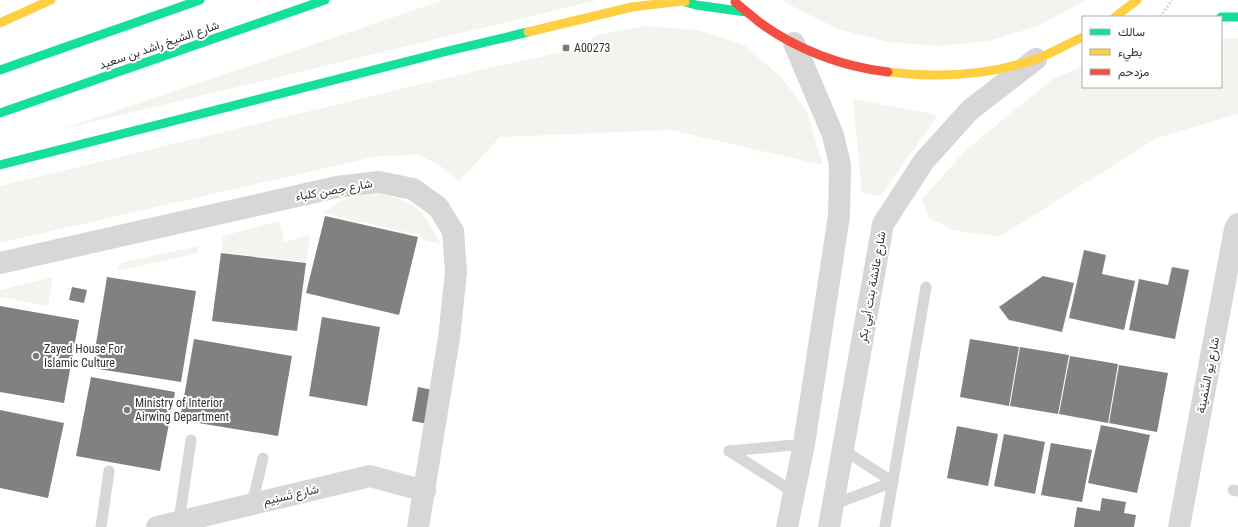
<svg xmlns="http://www.w3.org/2000/svg" width="1238" height="527" font-family="'Roboto Condensed',Vazirmatn,sans-serif">
  <rect width="100%" height="100%" fill="#fff"/>
  <g fill="#f1f5ed">
    <path d="M444 0H598L59 130Z"/>
    <path d="M783 0H1086L1038 26 989 41 938 46 887 42 838 29 792 6Z"/>
    <path d="M645 26 698 30 744 45 781 77 807 111 823 165 670 130 500 137 459 181 442 167 419 155 378 156 0 243V186L488 68 576 49 597 35Z"/>
    <path d="M1221 38H1238V114L1157 138 999 237 954 230 929 218 922 199 967 149 1053 79 1083 66V87H1221Z"/>
    <path d="M853 99 938 115 880 196 862 193Z"/>
    <path d="M380 194C392 197 406 200 416 208 427 217 434 232 441 244L423 240 419 235 323 213 340 201 361 196Z"/>
    <path d="M279 221 284 242 310 235 306 262 221 252 223 236Z"/>
    <path d="M197 246 199 253 117 271 121 263Z"/>
    <path d="M53 277 48 306 0 297V290Z"/>
  </g>
  <g fill="#818181">
    <path d="M325 216 418 237 399 315 306 293Z"/>
    <path d="M1084 250 1106 255 1102 274 1135 281 1124 330 1069 318Z"/>
    <path d="M221 253 306 263 297 331 212 321Z"/>
    <path d="M1172 267 1189 270 1175 339 1129 330 1139 279 1168 285Z"/>
    <path d="M1043 276 1074 283 1062 332 1009 320 999 307Z"/>
    <path d="M107 277 196 291 181 382 92 368Z"/>
    <path d="M72 287 87 290 84 303 69 300Z"/>
    <path d="M0 306 79 320 64 403 0 392Z"/>
    <path d="M322 317 380 327 367 406 309 396Z"/>
    <path d="M194 339 292 356 278 436 180 420Z"/>
    <path d="M970 339 1019 347 1009 406 960 397Z"/>
    <path d="M1020 347 1069 355 1058 414 1010 406Z"/>
    <path d="M1070 356 1118 364 1108 423 1059 414Z"/>
    <path d="M1119 365 1168 373 1157 432 1109 423Z"/>
    <path d="M91 377 175 392 160 471 76 456Z"/>
    <path d="M418 387 433 390 428 424 412 421Z"/>
    <path d="M0 410 64 423 48 498 0 488Z"/>
    <path d="M1101 425 1150 435 1137 493 1088 483Z"/>
    <path d="M957 426 998 434 988 486 947 478Z"/>
    <path d="M1004 434 1045 442 1035 494 994 486Z"/>
    <path d="M1051 443 1092 450 1082 502 1041 495Z"/>
    <path d="M1102 498 1126 502 1124 513 1136 515 1134 527H1074L1077 507 1100 511Z"/>
  </g>
  <g fill="none" stroke-linecap="round" stroke-linejoin="round">
    <path stroke="#d6d6d6" stroke-width="2.5" stroke-dasharray="2 2" stroke-linecap="butt" d="M1160 17 1172 0"/>
    <g stroke="#d7d7d7" stroke-width="11">
      <path d="M842 449 893 482"/>
      <path d="M729 451 795 493"/>
      <path d="M729 451 804 444"/>
      <path d="M1233 490 1238 491"/>
      <path d="M252 504 263 458"/>
      <path d="M832 505 893 482"/>
      <path d="M179 521 191 440"/>
      <path d="M101 527 109 471"/>
      <path d="M885 527 926 287"/>
    </g>
    <g stroke="#d7d7d7" stroke-width="22">
      <path d="M0 263 337 187 379 182 413 189 438 207 453 231 456 272 449 338 418 527"/>
      <path d="M157 527 370 476 425 491"/>
      <path d="M787 527 804 444 839 216 840 165 833 135 794 43"/>
      <path d="M829 527 883 224 924 161 970 110 1036 59"/>
      <path d="M1179 527 1235 229 1238 224"/>
    </g>
    <g stroke="#16e098" stroke-width="9">
      <path d="M685 2 696 5 746 12"/>
      <path d="M1221 17H1238"/>
      <path d="M0 70 200 0"/>
      <path d="M0 113 325 0"/>
      <path d="M0 165 448 51 528 32"/>
    </g>
    <g stroke="#ffcf43" stroke-width="9">
      <path d="M1115 17 1137 0"/>
      <path d="M0 23 51 0"/>
      <path d="M528 32 632 7 682 1 685 2"/>
      <path d="M888 72C937 78 988 76 1036 59 1052 53 1067 44 1083 37"/>
    </g>
    <path stroke="#f24e42" stroke-width="9" d="M735 2C743 9 751 15 759 22 795 49 843 67 888 72"/>
  </g>
  <g fill="#7a7a7a" stroke="#fff" stroke-width="1.5">
    <rect x="562" y="44" width="8" height="8" rx="2"/>
    <circle cx="36" cy="356" r="4"/>
    <circle cx="127" cy="410" r="4"/>
  </g>
  <g text-anchor="middle" dominant-baseline="central" stroke-width="4" stroke-linejoin="round" paint-order="stroke">
    <g font-size="12" fill="#333" stroke="#fff">
      <text transform="translate(159 45) rotate(-19)">شارع الشيخ راشد بن سعيد</text>
      <text transform="translate(334 190) rotate(-10)">شارع حِصن كلباء</text>
      <text transform="translate(872 287) rotate(-80)">شارع عائشة بنت أبي بكر</text>
      <text transform="translate(1208 375) rotate(-79)">شارع يَو السِّمَينة</text>
      <text transform="translate(291 495) rotate(-13)">شارع تَسنِيم</text>
    </g>
    <g font-size="12" fill="#333" stroke="#fff" text-anchor="start">
      <text x="574" y="48">A00273</text>
      <text x="44" y="349">Zayed House For<tspan x="44" dy="14">Islamic Culture</tspan></text>
      <text x="135" y="403">Ministry of Interior<tspan x="135" dy="14">Airwing Department</tspan></text>
    </g>
  </g>
  <rect x="1082" y="16" width="140" height="72" fill="#ffffff" stroke="#adadad"/>
  <rect x="1090" y="29" width="20" height="6" fill="#16e098" stroke="#adadad"/>
  <text x="1118" y="36" font-size="12" fill="#333333">سالك</text>
  <rect x="1090" y="49" width="20" height="6" fill="#ffcf43" stroke="#adadad"/>
  <text x="1118" y="56" font-size="12" fill="#333333">بطيء</text>
  <rect x="1090" y="69" width="20" height="6" fill="#f24e42" stroke="#adadad"/>
  <text x="1118" y="76" font-size="12" fill="#333333">مزدحم</text>
</svg>
